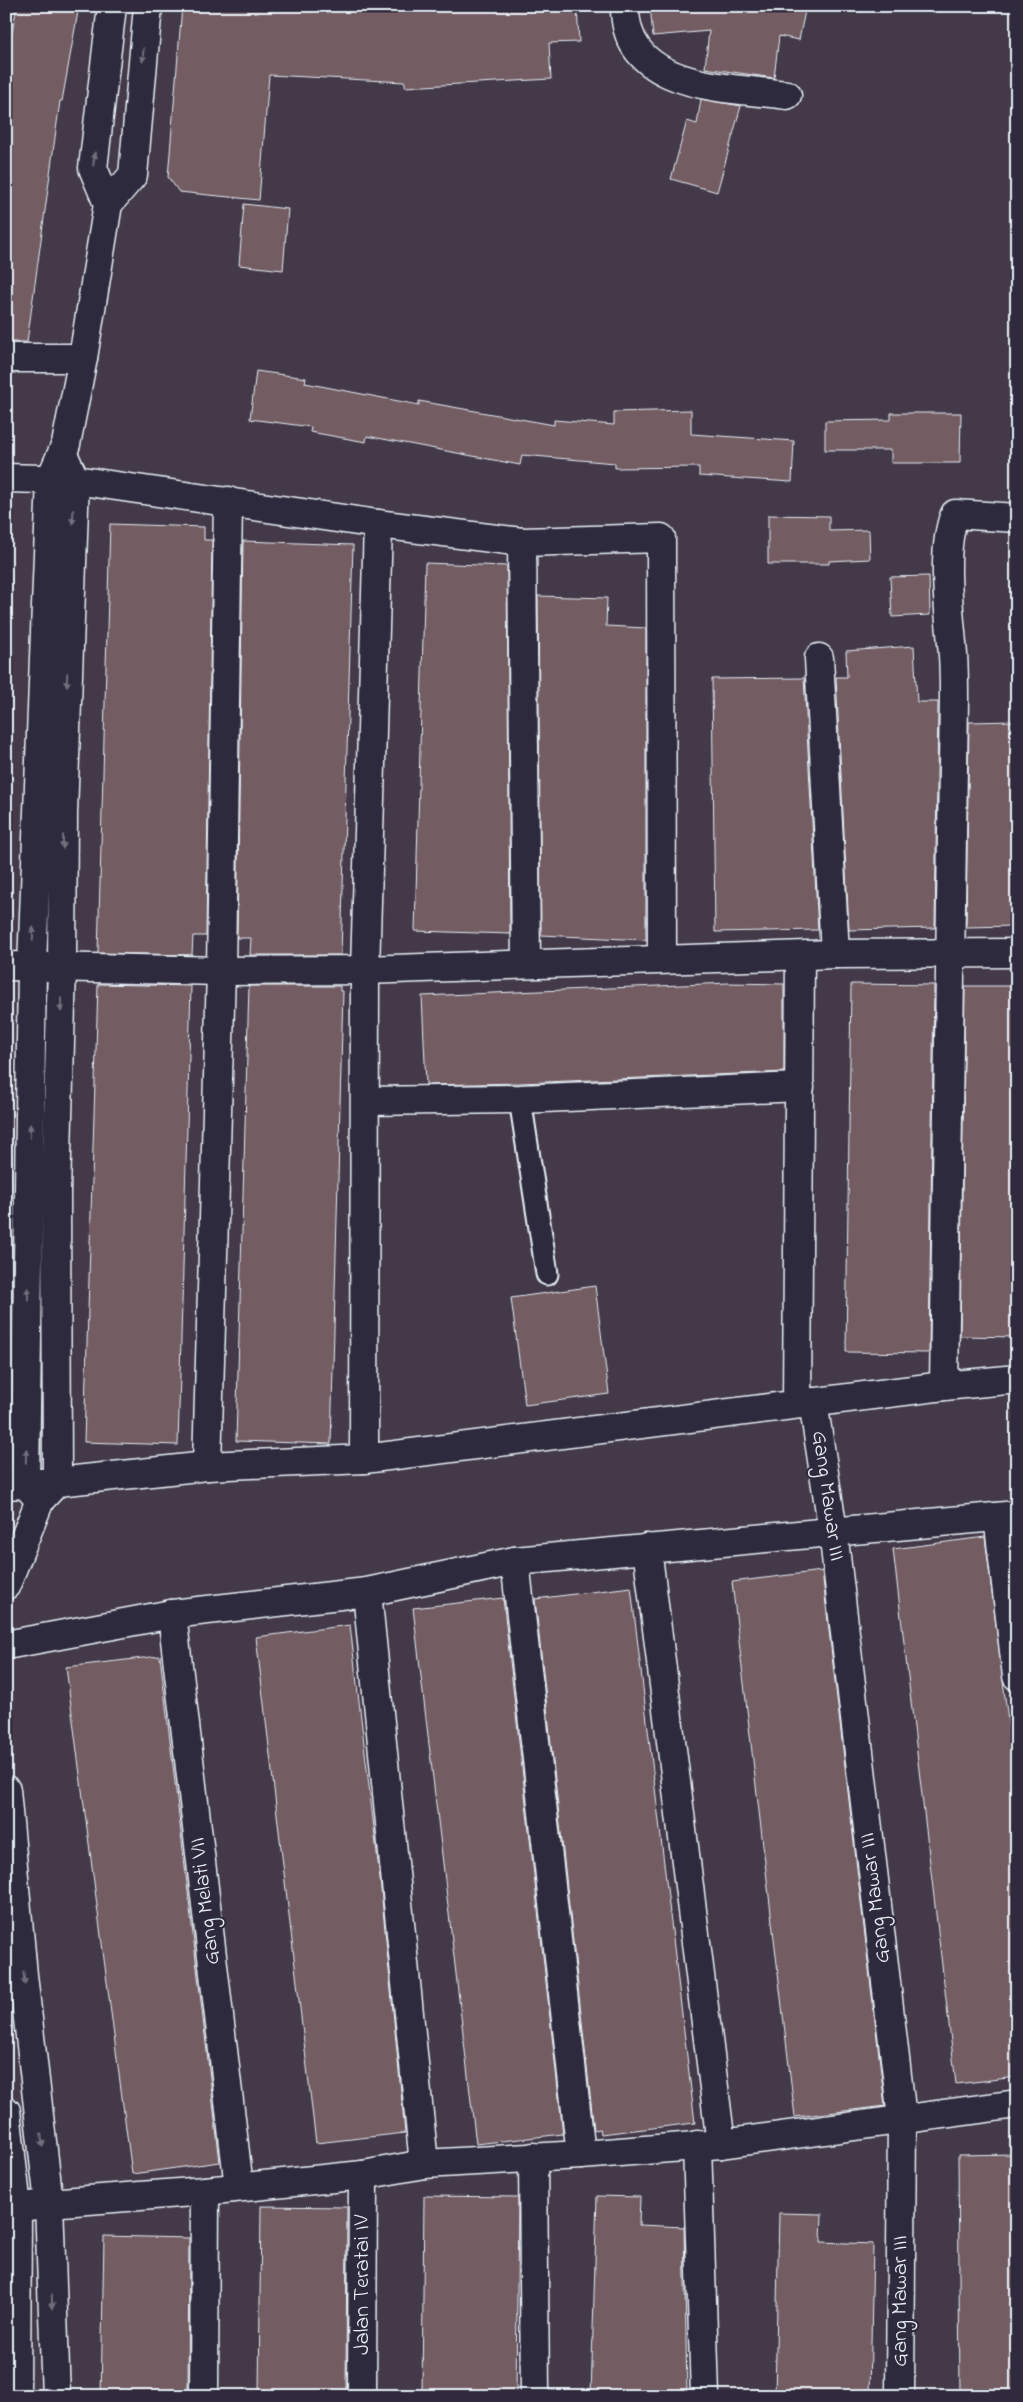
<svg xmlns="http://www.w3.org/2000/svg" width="1023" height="2402" font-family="'Indie Flower',sans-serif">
  <rect width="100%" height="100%" fill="#433948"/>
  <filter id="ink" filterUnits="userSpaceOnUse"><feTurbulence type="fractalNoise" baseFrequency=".02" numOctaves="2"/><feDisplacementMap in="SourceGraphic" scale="10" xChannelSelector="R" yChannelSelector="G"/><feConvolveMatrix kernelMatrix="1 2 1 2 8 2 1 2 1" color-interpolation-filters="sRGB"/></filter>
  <g filter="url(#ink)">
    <g fill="#735c62" stroke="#e8f1f8">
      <path d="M17 6H79L62 101H60L27 342H6V64Z"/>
      <path d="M182 6H577L579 42 549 43 551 79 405 87V82L269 75 259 200 179 192 168 177Z"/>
      <path d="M650 6H806L799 40 779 36 774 78 705 68 709 31 653 36Z"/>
      <path d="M701 99 741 106 717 192 671 179 687 121 697 124Z"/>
      <path d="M244 204 288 209 283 270 239 265Z"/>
      <path d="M256 371 306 378 305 383 419 405V401L554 425V420L614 425V412L691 410V434L794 441 792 482 699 476V467L615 468V463L522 455 520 465 367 436 366 442 310 432 311 427 250 419Z"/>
      <path d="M891 413H961L960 463H891V450H825V421L891 420Z"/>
      <path d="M768 515 829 516V531L869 530 870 559 829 561V564H768Z"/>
      <path d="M110 524 204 527V540H212L206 936H193L192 955 98 953Z"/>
      <path d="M243 541 353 545 341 955H250L251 938H237Z"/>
      <path d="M425 563 507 566 510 934 415 931Z"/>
      <path d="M929 576 930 615 892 617 890 577Z"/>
      <path d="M538 596 607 598 606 626 646 628V940L541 935Z"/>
      <path d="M914 646 917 702H938L935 928 849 930 836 677H847L846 651Z"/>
      <path d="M804 678 818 930 715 932 712 679Z"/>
      <path d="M1016 721V926L966 927 969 722Z"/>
      <path d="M729 983 784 984V1072L520 1083 426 1085 422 996Z"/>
      <path d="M98 984 191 986 178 1445 84 1442Z"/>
      <path d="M851 984 934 985 929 1353 846 1352Z"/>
      <path d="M249 986H340V991H343L331 1444 236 1441Z"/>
      <path d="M965 986H1017V1337L960 1336Z"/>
      <path d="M595 1286 609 1394 525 1405 511 1298Z"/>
      <path d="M985 1537 1017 1793V2077L956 2084 893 1549Z"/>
      <path d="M822 1571 885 2106 795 2117 732 1582Z"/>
      <path d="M631 1587 695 2123 601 2134 600 2129 594 2130 535 1599Z"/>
      <path d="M503 1598 563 2134 476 2144 413 1608Z"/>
      <path d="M350 1625 380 1879 405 2133 316 2143 256 1637Z"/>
      <path d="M160 1656 220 2162 132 2174 66 1667Z"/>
      <path d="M1017 2154V2396H960L958 2155Z"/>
      <path d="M424 2196 518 2197 516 2396H422Z"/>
      <path d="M597 2196 640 2197 639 2225 684 2227 687 2396H591Z"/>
      <path d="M261 2206 347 2207 346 2396H259Z"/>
      <path d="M779 2213 822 2214 821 2242 873 2244 870 2396H775Z"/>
      <path d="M104 2236 189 2238 188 2396H101Z"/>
    </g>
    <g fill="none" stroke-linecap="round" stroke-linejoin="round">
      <g stroke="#e8f1f8" stroke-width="25">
        <path id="lane" d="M520 1099 547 1274"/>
      </g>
      <g stroke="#e8f1f8" stroke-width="31">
        <g id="street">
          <path d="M625 6C624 90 727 87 787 95"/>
          <path d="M108 204 93 168 112 6"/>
          <path d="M6 358H83"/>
          <path d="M6 478 75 480 378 524 522 542 661 538 662 959"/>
          <path d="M522 542 526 964"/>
          <path d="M819 658 835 954"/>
          <path d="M6 966 221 971 365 970 835 954 1017 953"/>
          <path d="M366 1101 520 1099 800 1087"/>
          <path d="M944 1386 954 698C954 684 954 669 953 655 950 615 940 551 955 514L1017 518"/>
          <path d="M813 1402 833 1531 902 2118 900 2396"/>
          <path d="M797 1404 800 956"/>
          <path d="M364 1459 365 970 378 524"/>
          <path d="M207 1466 221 971 228 501"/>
          <path d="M6 1485 57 1482 207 1466 364 1459 944 1386 1017 1379"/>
          <path d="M40 1500 25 1484 32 966 51 478 66 444 83 358 108 204 133 175 148 6"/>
          <path d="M998 1517 1017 1676"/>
          <path d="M647 1548 721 2144"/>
          <path d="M515 1561 581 2155"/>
          <path d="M6 1585 40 1500 57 1482 56 1192 62 966 63 813 75 480 63 454"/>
          <path d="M367 1592 424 2164"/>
          <path d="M172 1614 239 2187"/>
          <path d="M6 1645 172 1614 367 1592 515 1561 1017 1515"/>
          <path d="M6 1790 23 1975 49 2203 56 2396"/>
          <path d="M6 2111 17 2208 16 2396"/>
          <path d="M697 2145 705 2396"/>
          <path d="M533 2157 535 2396"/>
          <path d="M17 2208 49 2203 205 2191 363 2175 424 2164 581 2155 721 2144 1017 2104"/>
          <path d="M204 2396 205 2191"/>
          <path d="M362 2396 363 2175"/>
        </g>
      </g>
      <use href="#lane" stroke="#2f2a3d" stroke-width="21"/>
      <use href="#street" stroke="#2f2a3d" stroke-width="28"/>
    </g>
    <defs><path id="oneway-solid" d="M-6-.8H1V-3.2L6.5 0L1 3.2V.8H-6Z" transform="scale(1.25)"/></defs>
    <g fill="#70707e">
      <use href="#oneway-solid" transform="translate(143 55) rotate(95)"/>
      <use href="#oneway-solid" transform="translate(94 159) rotate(-83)"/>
      <use href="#oneway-solid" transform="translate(73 517) rotate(93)"/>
      <use href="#oneway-solid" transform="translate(67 680) rotate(92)"/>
      <use href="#oneway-solid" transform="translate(63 842) rotate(90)"/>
      <use href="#oneway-solid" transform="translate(33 934) rotate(-88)"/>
      <use href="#oneway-solid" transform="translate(61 1005) rotate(91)"/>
      <use href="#oneway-solid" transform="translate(30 1131) rotate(-89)"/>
      <use href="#oneway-solid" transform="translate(28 1294) rotate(-89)"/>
      <use href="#oneway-solid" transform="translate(26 1456) rotate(-89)"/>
      <use href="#oneway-solid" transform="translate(24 1978) rotate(84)"/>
      <use href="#oneway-solid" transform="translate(42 2140) rotate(83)"/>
      <use href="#oneway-solid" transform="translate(52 2302) rotate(88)"/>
    </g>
  </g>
  <g text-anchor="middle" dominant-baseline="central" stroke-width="4.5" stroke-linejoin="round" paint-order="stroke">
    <g font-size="22" fill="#e8f1f8" stroke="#2f2a3d">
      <text transform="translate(827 1496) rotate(82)">Gang Mawar III</text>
      <text transform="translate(876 1898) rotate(-97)">Gang Mawar III</text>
      <text transform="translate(206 1901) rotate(-97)">Gang Melati VII</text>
      <text transform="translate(363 2285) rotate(-90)">Jalan Teratai IV</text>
      <text transform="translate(901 2301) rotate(-90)">Gang Mawar III</text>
    </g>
  </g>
  <rect width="1023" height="2402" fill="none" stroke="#2f2a3d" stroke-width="25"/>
  <rect x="12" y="12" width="998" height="2377" fill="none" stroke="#e8f1f8" stroke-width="2" filter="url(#ink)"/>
</svg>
